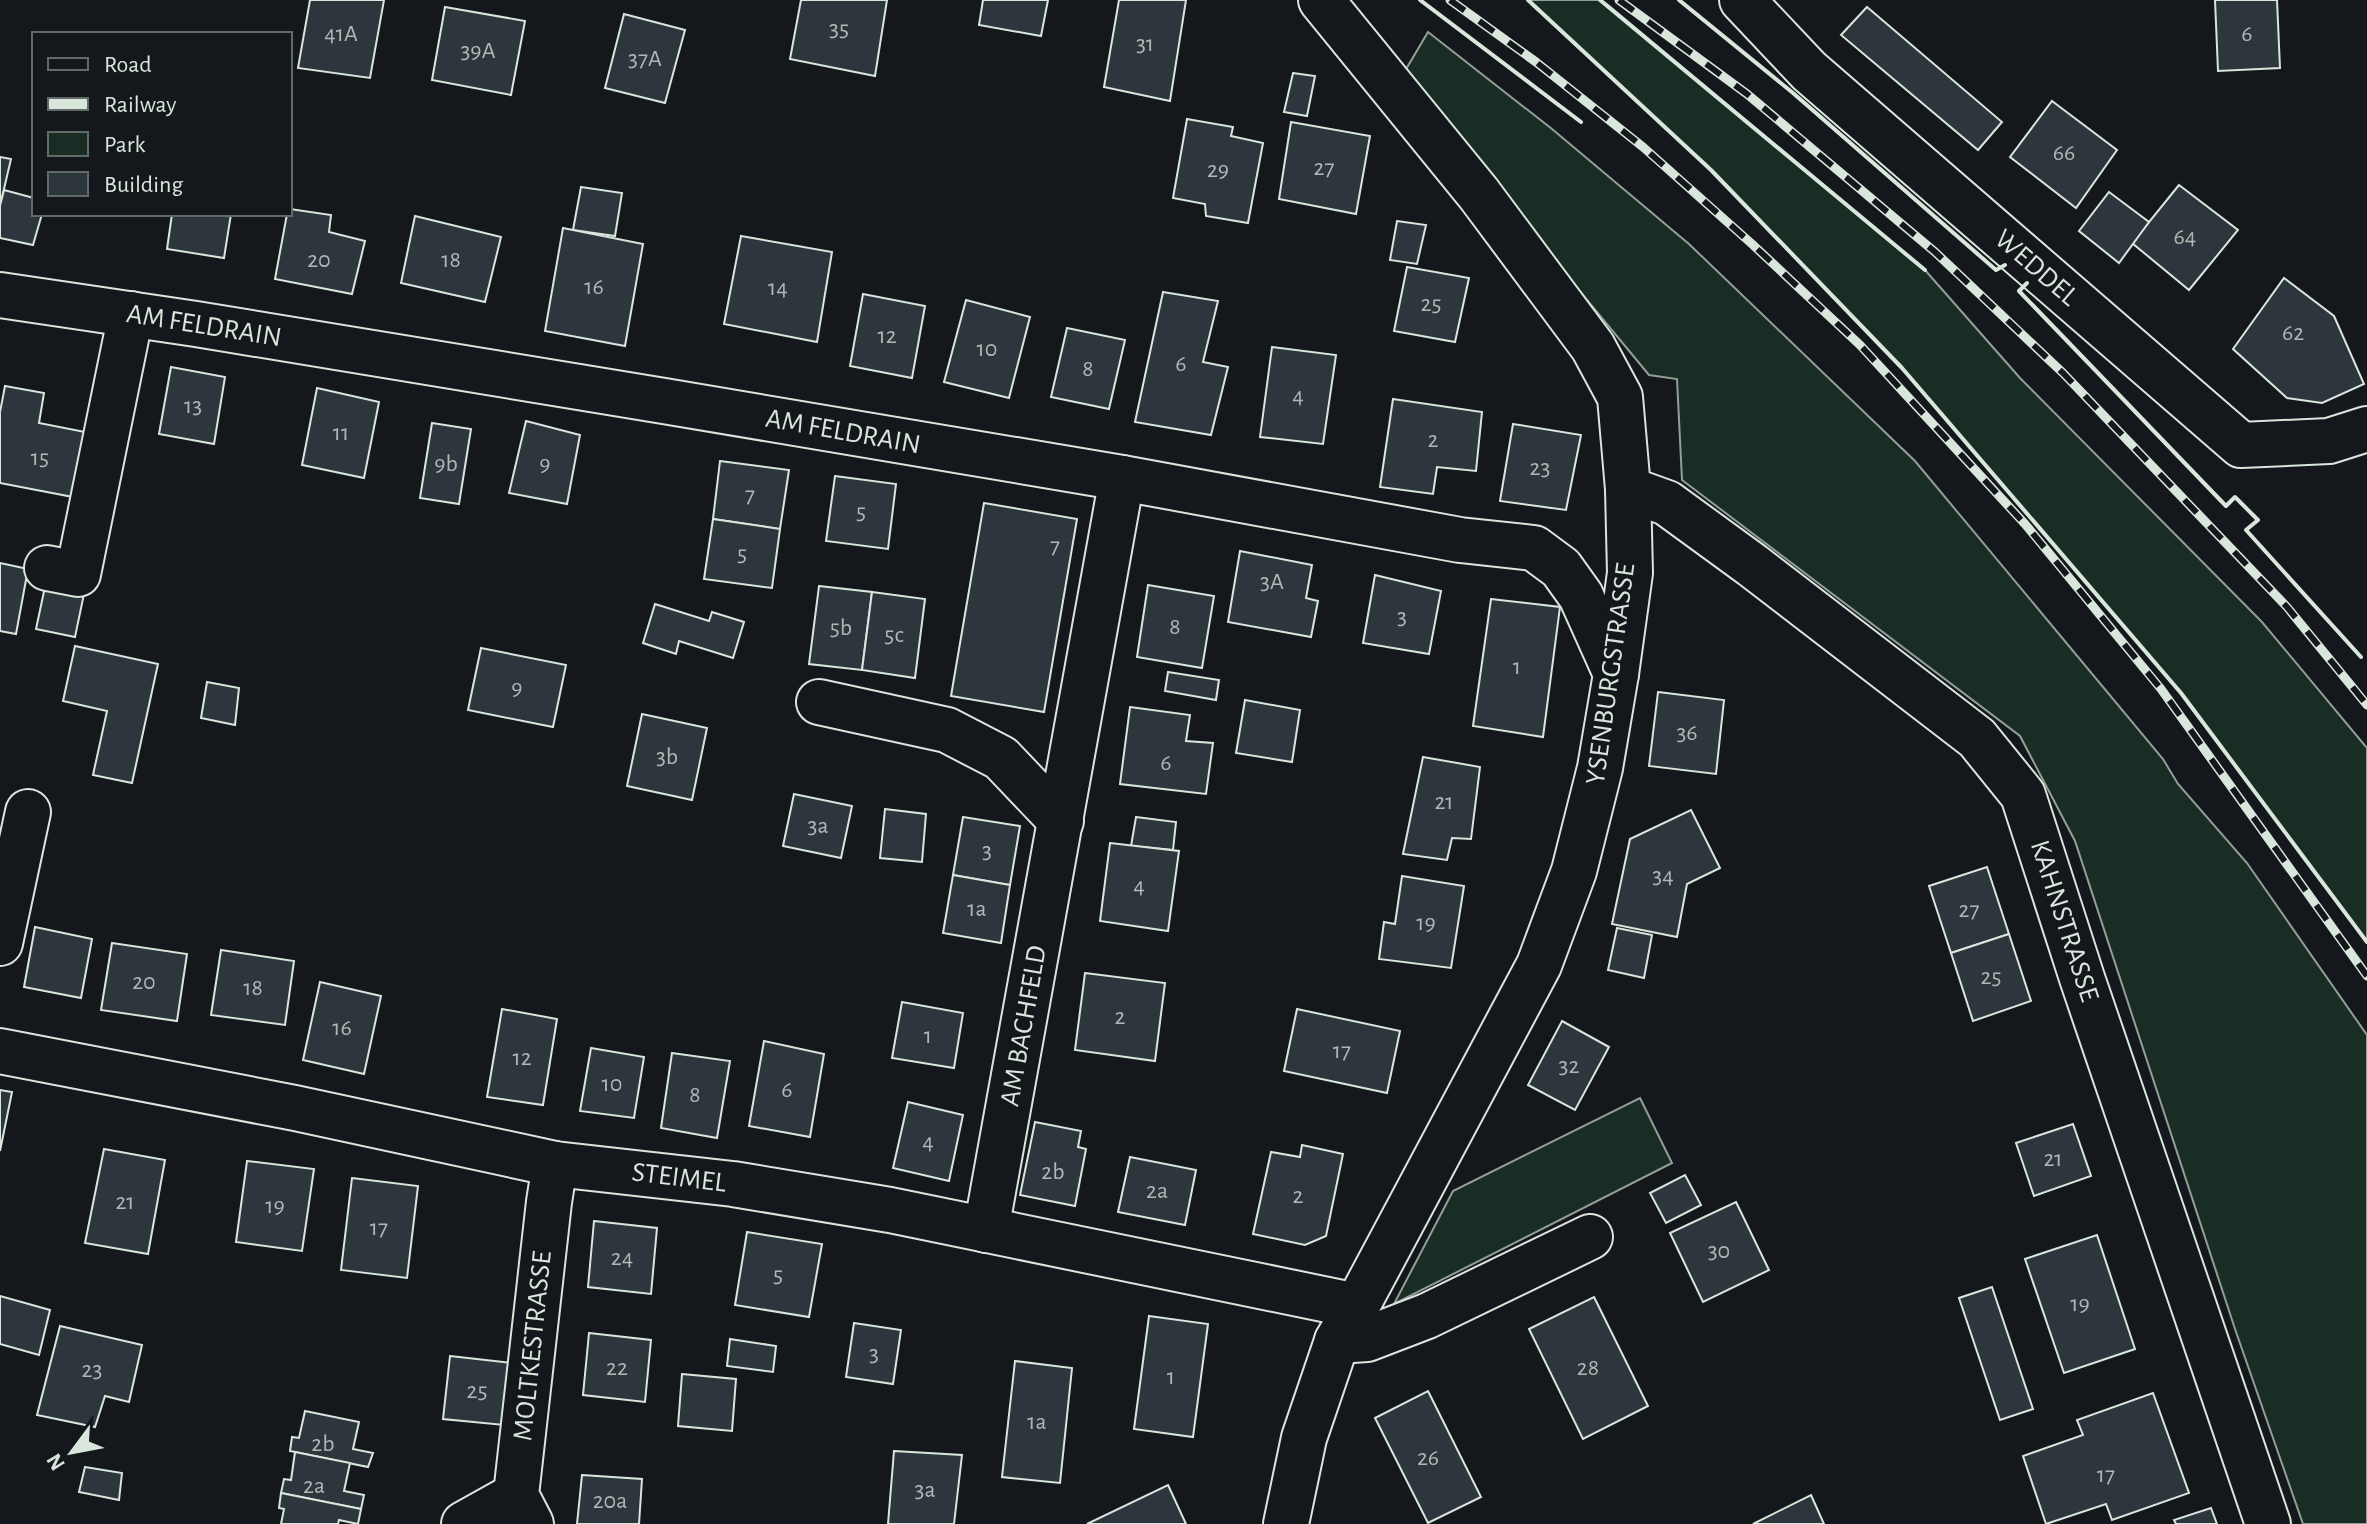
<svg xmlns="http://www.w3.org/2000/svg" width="2367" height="1524" font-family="'Alegreya Sans',sans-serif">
  <rect width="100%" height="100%" fill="#14181c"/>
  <g fill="#1a2d24" stroke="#939e99" stroke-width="2">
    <path d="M1528 0H1600L1608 5 1925 270 2020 378 2262 622 2367 748V942L2181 693 1902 368 1711 170Z"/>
    <path d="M1428 32 1552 129 1689 244 1915 461 2163 759 2178 784 2247 863 2367 1035V1524H2303L2235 1329 2075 841 2020 736 1682 480 1677 379 1649 375 1402 76Z"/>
    <path d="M1640 1098 1672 1163 1394 1304 1453 1191Z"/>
  </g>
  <g fill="#2c363c" stroke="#d8e6dc" stroke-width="2">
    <path d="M310 0H384L370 78 298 68Z"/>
    <path d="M801 0H887L875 76 790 59Z"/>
    <path d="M983 0H1048L1041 36 979 25Z"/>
    <path d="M1119 0H1186L1170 101 1104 87Z"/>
    <path d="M2215 0H2277L2280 68 2218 71Z"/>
    <path d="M445 7 525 21 511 95 432 80Z"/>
    <path d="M1867 7 2002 122 1978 150 1841 35Z"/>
    <path d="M624 14 685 30 665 103 605 88Z"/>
    <path d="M1293 73 1315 76 1307 116 1284 112Z"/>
    <path d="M2052 101 2117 150 2076 208 2010 157Z"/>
    <path d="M1187 119 1233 127 1231 136 1263 143 1248 223 1206 216 1205 204 1173 198Z"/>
    <path d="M1291 122 1370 136 1356 214 1279 199Z"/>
    <path d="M0 157 11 159 0 206Z"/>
    <path d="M2179 185 2238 230 2189 290 2132 243Z"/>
    <path d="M581 187 622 193 615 236 573 230Z"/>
    <path d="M4 190 34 198V214H42L33 245 0 238V206Z"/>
    <path d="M2109 192 2149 222 2119 263 2079 231Z"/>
    <path d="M290 209 331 215 329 232 365 241 352 294 275 279 287 214H290Z"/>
    <path d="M172 214H231L224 258 167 249Z"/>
    <path d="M415 216 501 237 485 302 401 283Z"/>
    <path d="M1397 221 1426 225 1417 264 1390 260Z"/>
    <path d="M563 228 643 244 625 346 545 331Z"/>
    <path d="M741 236 832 252 817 342 724 324Z"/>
    <path d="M1407 267 1469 278 1455 342 1394 331Z"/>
    <path d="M2284 278 2334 316 2364 384 2322 403 2287 398 2233 349Z"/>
    <path d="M1163 292 1218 301 1203 362 1228 367 1211 435 1135 422Z"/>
    <path d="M863 294 925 306 912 378 850 366Z"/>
    <path d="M966 300 1030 317 1009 398 944 382Z"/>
    <path d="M1067 328 1125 340 1109 409 1051 397Z"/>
    <path d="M1272 347 1336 355 1323 444 1260 437Z"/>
    <path d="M171 367 225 377 214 444 159 434Z"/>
    <path d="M5 386 44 393 39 423 85 432 73 497 0 483V412Z"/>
    <path d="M317 388 379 402 364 478 302 465Z"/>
    <path d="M1393 399 1482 412 1476 471 1437 467 1433 494 1380 487Z"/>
    <path d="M526 421 580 435 567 504 509 493Z"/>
    <path d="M432 423 471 429 459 504 420 498Z"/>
    <path d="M1513 424 1581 435 1566 510 1500 501Z"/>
    <path d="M720 461 789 470 780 529 713 519Z"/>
    <path d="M835 476 896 484 888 549 826 541Z"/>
    <path d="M984 503 1077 519 1044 712 951 696Z"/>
    <path d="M713 519 780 529 772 588 704 579Z"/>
    <path d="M1240 551 1312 565 1306 598 1318 601 1311 637 1228 622Z"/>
    <path d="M0 563 28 569 16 634 0 631Z"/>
    <path d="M1375 575 1441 591 1429 654 1363 643Z"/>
    <path d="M46 582 85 589 75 637 36 629Z"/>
    <path d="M1148 585 1214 596 1202 668 1137 657Z"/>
    <path d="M819 586 872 592 862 670 809 664Z"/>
    <path d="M872 592 925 599 915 678 862 670Z"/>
    <path d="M1491 599 1560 607 1543 737 1473 726Z"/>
    <path d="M655 604 709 621 712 612 744 622 733 658 679 641 676 654 643 643Z"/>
    <path d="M75 646 158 664 132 783 93 775 107 711 63 701Z"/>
    <path d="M481 648 566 665 553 727 468 710Z"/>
    <path d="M1168 672 1219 680 1216 700 1165 691Z"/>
    <path d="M207 682 239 688 235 725 201 718Z"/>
    <path d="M1658 692 1724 700 1716 774 1649 766Z"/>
    <path d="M1245 700 1300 710 1292 762 1236 753Z"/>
    <path d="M1130 707 1190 715 1186 741 1213 743 1206 794 1120 784Z"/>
    <path d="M642 714 707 728 692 800 627 786Z"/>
    <path d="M1423 757 1480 767 1471 839 1452 838 1447 860 1403 854Z"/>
    <path d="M794 794 852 806 841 858 783 846Z"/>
    <path d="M885 809 926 814 922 862 880 858Z"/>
    <path d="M1691 810 1720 868 1687 884 1677 937 1612 924 1630 839Z"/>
    <path d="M963 817 1020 826 1010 885 953 875Z"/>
    <path d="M1136 817 1176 822 1173 850 1131 846Z"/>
    <path d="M1110 843 1179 851 1168 931 1100 921Z"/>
    <path d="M1987 867 2009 934 1951 953 1929 886Z"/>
    <path d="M953 875 1010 885 1001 943 943 933Z"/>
    <path d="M1402 876 1464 886 1451 968 1379 959 1384 922 1395 924Z"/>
    <path d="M35 927 92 939 81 998 24 987Z"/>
    <path d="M1617 928 1652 935 1644 978 1608 970Z"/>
    <path d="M2009 934 2031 1001 1973 1021 1951 953Z"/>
    <path d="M112 943 187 954 177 1021 101 1010Z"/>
    <path d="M221 950 294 961 285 1025 211 1015Z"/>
    <path d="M1085 973 1165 983 1155 1061 1075 1050Z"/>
    <path d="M320 982 381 996 364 1074 303 1060Z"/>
    <path d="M902 1002 963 1013 954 1068 892 1058Z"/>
    <path d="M502 1009 557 1019 543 1105 487 1097Z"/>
    <path d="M1297 1009 1400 1031 1387 1093 1284 1071Z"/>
    <path d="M1562 1021 1609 1047 1575 1110 1528 1085Z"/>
    <path d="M764 1041 824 1054 810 1137 749 1126Z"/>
    <path d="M591 1048 644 1057 634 1118 580 1111Z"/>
    <path d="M672 1053 730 1061 717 1138 661 1128Z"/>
    <path d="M0 1090 12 1092 0 1151Z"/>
    <path d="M908 1102 963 1115 949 1181 893 1168Z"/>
    <path d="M1035 1122 1081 1131 1078 1147 1086 1149 1075 1206 1020 1195Z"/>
    <path d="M2073 1124 2091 1176 2034 1196 2016 1143Z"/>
    <path d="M1302 1145 1343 1154 1326 1236 1305 1245 1253 1234 1271 1152 1300 1157Z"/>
    <path d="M104 1149 165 1160 148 1254 85 1243Z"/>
    <path d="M1130 1157 1196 1170 1185 1225 1118 1212Z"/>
    <path d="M247 1161 314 1169 302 1251 236 1242Z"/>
    <path d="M1685 1175 1701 1205 1666 1223 1650 1193Z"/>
    <path d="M352 1178 418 1186 407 1278 341 1270Z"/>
    <path d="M1736 1202 1769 1270 1703 1302 1670 1233Z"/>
    <path d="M594 1221 657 1228 651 1294 588 1287Z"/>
    <path d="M747 1232 822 1244 809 1317 735 1305Z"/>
    <path d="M2097 1235 2135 1349 2064 1373 2025 1259Z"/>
    <path d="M1992 1287 2033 1409 2000 1420 1959 1298Z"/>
    <path d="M0 1296 50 1310 39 1355 0 1344Z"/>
    <path d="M1594 1297 1648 1406 1583 1439 1529 1329Z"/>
    <path d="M1149 1316 1208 1324 1193 1437 1134 1429Z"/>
    <path d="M854 1323 901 1330 893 1384 846 1377Z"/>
    <path d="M60 1326 142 1345 129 1402 105 1396 95 1427 37 1415Z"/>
    <path d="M589 1333 651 1340 645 1402 583 1395Z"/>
    <path d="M730 1339 776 1346 773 1372 727 1366Z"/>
    <path d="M450 1356 513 1363 504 1425 443 1419Z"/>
    <path d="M1015 1361 1072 1368 1060 1483 1002 1477Z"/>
    <path d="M682 1374 736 1379 732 1431 678 1426Z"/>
    <path d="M1428 1391 1481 1497 1428 1523 1375 1418Z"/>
    <path d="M2153 1393 2189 1493 2112 1520 2106 1504 2046 1524 2023 1456 2083 1435 2077 1420Z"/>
    <path d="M305 1411 359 1422 353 1449 373 1453 368 1467 290 1451 292 1437 299 1438Z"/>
    <path d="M894 1451 962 1455 954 1524H888Z"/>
    <path d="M295 1452 350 1463 344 1491 364 1495 361 1509 281 1493 284 1479 291 1480Z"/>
    <path d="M85 1467 122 1473 119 1500 79 1492Z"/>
    <path d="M582 1475 642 1479 639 1524H577Z"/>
    <path d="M1168 1485 1186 1524H1087Z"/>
    <path d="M281 1493 361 1509 358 1524 339 1520 338 1524H281L284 1509 279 1508Z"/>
    <path d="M1811 1495 1824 1524H1753Z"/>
    <path d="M2211 1508 2217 1524H2176L2174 1520Z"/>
  </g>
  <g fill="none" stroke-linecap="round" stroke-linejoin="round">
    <g stroke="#d8e6dc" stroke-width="48">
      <g id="minor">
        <path d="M1742 0 1809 71 2241 445 2329 441 2367 429"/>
        <path d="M0 295 196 324 664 401 1122 478 1460 540 1534 548 1561 568 1581 596 1616 674"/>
        <path d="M1628 489 1667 503 1752 565 1977 738 2023 795 2082 978 2268 1524"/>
        <path d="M47 568 78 574 131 314"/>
        <path d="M819 702 947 730 1001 758 1061 821"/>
        <path d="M0 943 28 812"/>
        <path d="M0 1051 295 1108 555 1164 733 1184 890 1210 1357 1306"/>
        <path d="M986 1230 1122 478"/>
        <path d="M1337 1341 1367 1339 1427 1316 1590 1237"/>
        <path d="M464 1524 516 1495"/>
        <path d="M531 1524 516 1495 549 1202 555 1164"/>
        <path d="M1286 1524 1304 1438 1337 1341 1357 1306 1539 965 1574 871 1600 768 1616 674 1630 573 1628 489 1620 397 1593 347 1479 194 1321 0"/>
      </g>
    </g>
    <use href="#minor" stroke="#14181c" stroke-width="44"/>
    <g stroke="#d8e6dc" stroke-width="9">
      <g id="rail">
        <path d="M1450 0 1536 62 1643 147 1752 244 1860 345 2025 524 2161 689 2367 976"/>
        <path d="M1619 0 1747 94 1935 252 2063 373 2287 607 2367 705"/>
      </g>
    </g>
    <use href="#rail" stroke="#14181c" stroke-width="6" stroke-dasharray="18" stroke-linecap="butt"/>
    <g stroke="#d8e6dc" stroke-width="4">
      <path d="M1420 0 1581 122"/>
      <path d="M1528 0 1711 170 1902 368 2181 693 2367 942"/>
      <path d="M1600 0 1925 270"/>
      <path d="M1679 0 1793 93 1996 270 2005 265"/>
      <path d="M2027 283 2019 291 2226 506 2235 497 2258 520 2246 530 2361 657"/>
    </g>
  </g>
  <g text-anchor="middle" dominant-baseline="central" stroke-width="6" stroke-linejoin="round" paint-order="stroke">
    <g font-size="24" fill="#adbab4">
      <text x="839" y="29">35</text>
      <text x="341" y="34">41A</text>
      <text x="2247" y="34">6</text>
      <text x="1145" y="44">31</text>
      <text x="478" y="51">39A</text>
      <text x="645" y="59">37A</text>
      <text x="2064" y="153">66</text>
      <text x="1324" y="168">27</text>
      <text x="1218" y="170">29</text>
      <text x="2185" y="237">64</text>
      <text x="319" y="260">20</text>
      <text x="451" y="260">18</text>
      <text x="594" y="287">16</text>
      <text x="778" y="288">14</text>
      <text x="1431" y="304">25</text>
      <text x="2293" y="333">62</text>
      <text x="887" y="336">12</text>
      <text x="987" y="349">10</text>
      <text x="1181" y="364">6</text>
      <text x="1088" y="369">8</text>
      <text x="1298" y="396">4</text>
      <text x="193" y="406">13</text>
      <text x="341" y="433">11</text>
      <text x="1433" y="440">2</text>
      <text x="40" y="458">15</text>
      <text x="446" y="464">9b</text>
      <text x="545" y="464">9</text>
      <text x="1540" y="468">23</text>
      <text x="750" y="495">7</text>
      <text x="861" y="512">5</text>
      <text x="1055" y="546">7</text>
      <text x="742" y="554">5</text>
      <text x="1272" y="582">3A</text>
      <text x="1402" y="617">3</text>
      <text x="1175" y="627">8</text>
      <text x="841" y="628">5b</text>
      <text x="894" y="635">5c</text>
      <text x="1517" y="667">1</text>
      <text x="517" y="688">9</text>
      <text x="1687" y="733">36</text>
      <text x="667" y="757">3b</text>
      <text x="1166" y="763">6</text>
      <text x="1444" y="802">21</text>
      <text x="818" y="826">3a</text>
      <text x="987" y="851">3</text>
      <text x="1663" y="876">34</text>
      <text x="1139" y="886">4</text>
      <text x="977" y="909">1a</text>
      <text x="1969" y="910">27</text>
      <text x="1426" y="923">19</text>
      <text x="1991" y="977">25</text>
      <text x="144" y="982">20</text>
      <text x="253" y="988">18</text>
      <text x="1120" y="1017">2</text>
      <text x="342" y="1028">16</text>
      <text x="928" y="1036">1</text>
      <text x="1342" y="1051">17</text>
      <text x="522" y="1058">12</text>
      <text x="1569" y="1066">32</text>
      <text x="612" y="1084">10</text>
      <text x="787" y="1090">6</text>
      <text x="695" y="1095">8</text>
      <text x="928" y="1142">4</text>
      <text x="2053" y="1159">21</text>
      <text x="1053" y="1172">2b</text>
      <text x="1157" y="1191">2a</text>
      <text x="1298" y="1196">2</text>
      <text x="125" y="1202">21</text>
      <text x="275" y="1206">19</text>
      <text x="379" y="1228">17</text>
      <text x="1719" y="1251">30</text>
      <text x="622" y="1258">24</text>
      <text x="778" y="1275">5</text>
      <text x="2080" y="1304">19</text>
      <text x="874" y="1354">3</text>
      <text x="617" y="1368">22</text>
      <text x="1588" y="1368">28</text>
      <text x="92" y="1370">23</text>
      <text x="1171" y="1377">1</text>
      <text x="477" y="1391">25</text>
      <text x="1037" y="1422">1a</text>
      <text x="323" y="1444">2b</text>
      <text x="1428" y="1458">26</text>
      <text x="2106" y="1475">17</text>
      <text x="314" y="1486">2a</text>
      <text x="925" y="1490">3a</text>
      <text x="610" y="1501">20a</text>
    </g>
    <g font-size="28" fill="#d8e6dc" stroke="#14181c">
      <text transform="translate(2036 268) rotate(41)">WEDDEL</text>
      <text transform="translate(204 326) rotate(9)">AM FELDRAIN</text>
      <text transform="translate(843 432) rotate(10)">AM FELDRAIN</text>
      <text transform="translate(1611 674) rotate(-82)">YSENBURGSTRASSE</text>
      <text transform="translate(2064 921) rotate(72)">KAHNSTRASSE</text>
      <text transform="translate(1024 1026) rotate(-80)">AM BACHFELD</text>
      <text transform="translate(679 1178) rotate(7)">STEIMEL</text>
      <text transform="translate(533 1346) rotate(-84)">MOLTKESTRASSE</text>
    </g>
  </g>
  <rect x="32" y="32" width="260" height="184" fill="#14181c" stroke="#626a69" stroke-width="2"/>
  <rect x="48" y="58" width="40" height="12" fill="#14181c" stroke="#626a69" stroke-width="2"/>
  <text x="104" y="72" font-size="24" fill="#d8e6dc">Road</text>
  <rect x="48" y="98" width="40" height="12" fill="#d8e6dc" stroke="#626a69" stroke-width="2"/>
  <text x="104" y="112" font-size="24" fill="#d8e6dc">Railway</text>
  <rect x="48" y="132" width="40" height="24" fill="#1a2d24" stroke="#626a69" stroke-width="2"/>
  <text x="104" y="152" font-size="24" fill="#d8e6dc">Park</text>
  <rect x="48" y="172" width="40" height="24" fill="#2c363c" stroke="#626a69" stroke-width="2"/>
  <text x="104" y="192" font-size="24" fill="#d8e6dc">Building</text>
  <g transform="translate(72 1452) rotate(238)" stroke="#14181c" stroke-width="6" paint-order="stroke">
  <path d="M0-6L14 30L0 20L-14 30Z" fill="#d8e6dc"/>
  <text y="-12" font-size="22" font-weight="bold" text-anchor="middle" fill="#d8e6dc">N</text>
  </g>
</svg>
